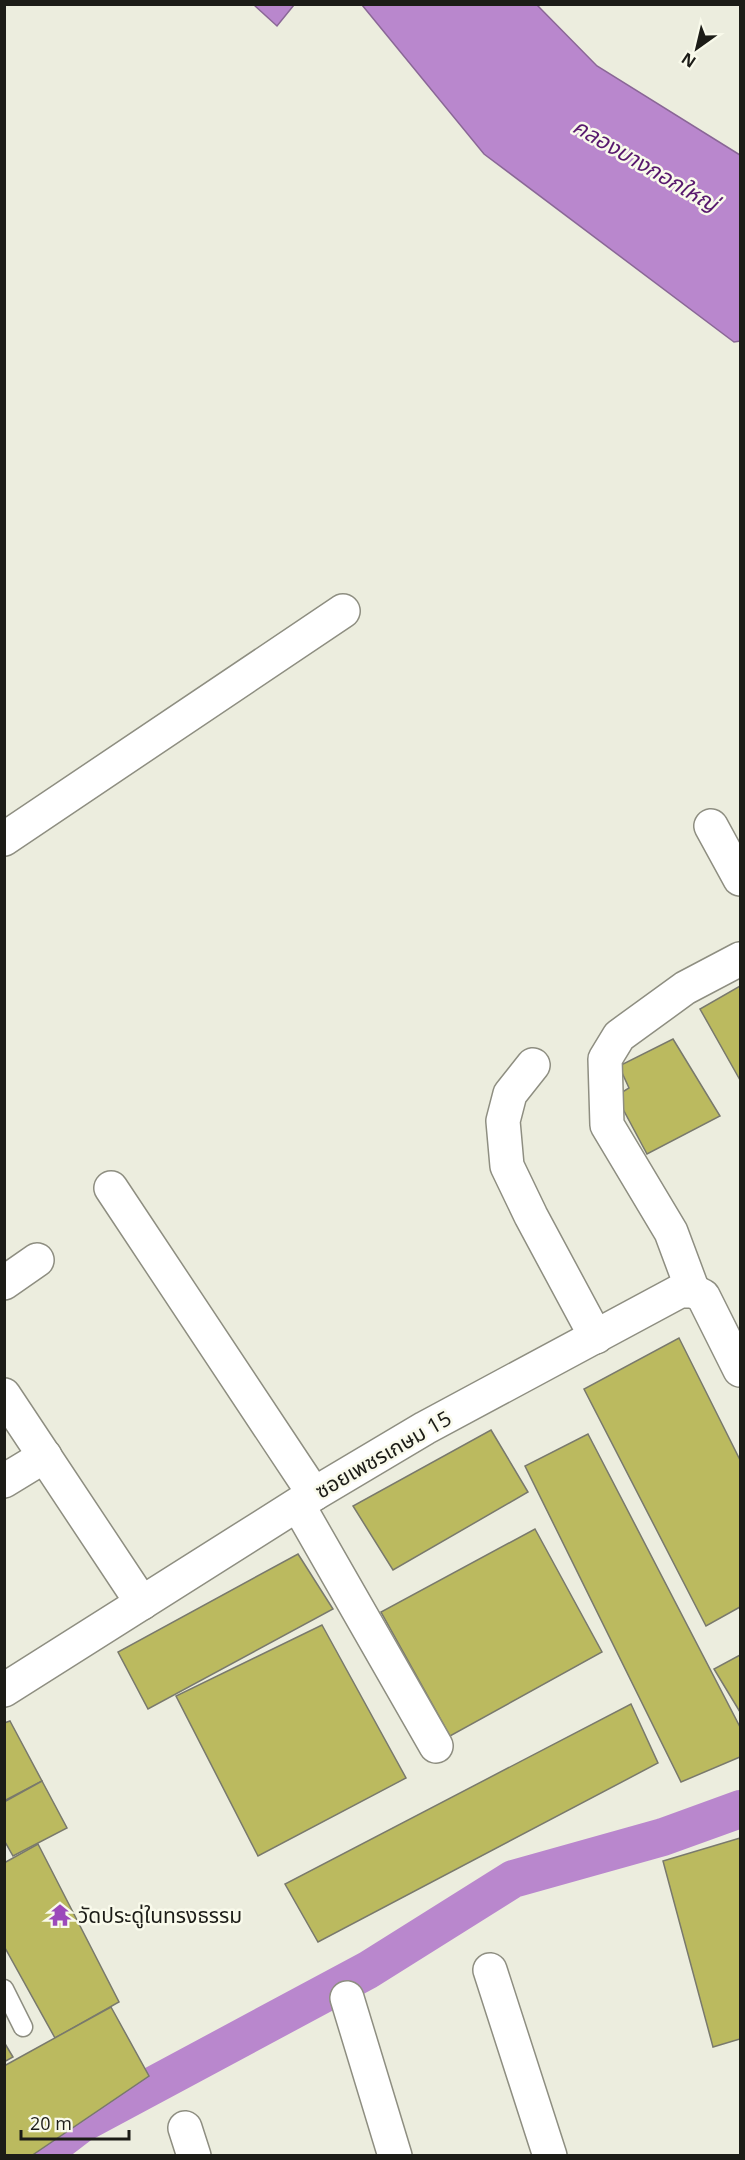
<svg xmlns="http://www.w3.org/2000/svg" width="745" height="2160" font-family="'Open Sans','Noto Sans Thai',sans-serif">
  <rect width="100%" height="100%" fill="#ecedde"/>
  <g fill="#b987cd" stroke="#8a6796" stroke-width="1.5">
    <path d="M254 5H294L277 26Z"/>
    <path d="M362 5H537L597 66 740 155V341L734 342 484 154Z"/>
  </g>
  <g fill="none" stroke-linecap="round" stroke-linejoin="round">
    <path stroke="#b987cd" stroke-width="38" d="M39 2156 81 2124 368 1970 513 1879 663 1837 740 1809"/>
  </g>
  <g fill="#bbba5f" stroke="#79796c" stroke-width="1.5">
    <path d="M740 986V1080L700 1009Z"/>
    <path d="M673 1039 720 1116 647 1154 616 1096 629 1088 619 1066Z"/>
    <path d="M679 1338 740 1460V1607L706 1626 584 1389Z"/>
    <path d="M491 1430 528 1492 393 1570 353 1506Z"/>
    <path d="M588 1434 740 1727V1757L681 1782 525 1466Z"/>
    <path d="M535 1529 602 1652 450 1736 381 1612Z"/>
    <path d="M298 1554 333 1609 148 1709 118 1652Z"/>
    <path d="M322 1625 406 1778 258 1856 176 1696Z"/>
    <path d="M740 1655V1712L714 1669Z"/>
    <path d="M631 1704 658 1763 318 1942 285 1884Z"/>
    <path d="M10 1721 42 1781 4 1801V1723Z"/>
    <path d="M42 1781 67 1828 13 1856 4 1840V1802Z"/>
    <path d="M740 1838V2039L713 2047 663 1861Z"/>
    <path d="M38 1844 119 2002 55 2038 4 1946V1863Z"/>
    <path d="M111 2007 149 2076 31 2156H4V2066Z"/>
    <path d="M4 2042 13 2057 4 2062Z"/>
  </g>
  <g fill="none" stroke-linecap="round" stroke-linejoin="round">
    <g stroke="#8e8e81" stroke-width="21">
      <path id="service" d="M4 1989 23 2027"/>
    </g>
    <g stroke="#8e8e81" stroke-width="36">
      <g id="minor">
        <path d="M711 826 740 879"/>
        <path d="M4 839 343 611"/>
        <path d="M533 1065 510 1094 503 1121 507 1166 531 1216 596 1337"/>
        <path d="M111 1188 314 1494"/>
        <path d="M4 1283 37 1260"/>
        <path d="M693 1291 671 1232 607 1125 605 1059 619 1036 685 988 740 959"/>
        <path d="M4 1395 142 1603"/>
        <path d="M4 1481 45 1456"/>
        <path d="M298 1505 436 1746"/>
        <path d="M4 1690 314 1494 425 1428 680 1291H693L703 1296 740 1370"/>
        <path d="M490 1970 550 2156"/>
        <path d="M347 1998 395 2156"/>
        <path d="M185 2128 194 2156"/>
      </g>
    </g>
    <use href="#service" stroke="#fff" stroke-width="18"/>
    <use href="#minor" stroke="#fff" stroke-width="33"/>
  </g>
  <defs>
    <g id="temple-bare" transform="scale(1.8)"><path d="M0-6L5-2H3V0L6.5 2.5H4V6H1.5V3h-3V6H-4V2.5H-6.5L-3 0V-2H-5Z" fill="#9c4aba" stroke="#f9faeb" stroke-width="2.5" paint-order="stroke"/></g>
  </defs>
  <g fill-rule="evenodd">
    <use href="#temple-bare" x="60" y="1915"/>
  </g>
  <g text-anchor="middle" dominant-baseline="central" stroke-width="5" stroke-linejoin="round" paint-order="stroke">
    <g font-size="21" fill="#1c1c17" stroke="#f9faeb">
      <text transform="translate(383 1454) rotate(-30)">ซอยเพชรเกษม 15</text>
    </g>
    <g font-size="21" fill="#1c1c17" stroke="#f9faeb" text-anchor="start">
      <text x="78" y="1915">วัดประดู่ในทรงธรรม</text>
    </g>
    <g font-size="22" font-style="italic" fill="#58186d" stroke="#f9faeb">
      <text transform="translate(646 164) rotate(30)">คลองบางกอกใหญ่</text>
    </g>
  </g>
  <rect width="745" height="2160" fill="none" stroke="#1c1c17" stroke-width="12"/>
  <g transform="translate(697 48) rotate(214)" stroke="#f9faeb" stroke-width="4.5" paint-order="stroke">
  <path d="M0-4.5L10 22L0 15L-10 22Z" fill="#1c1c17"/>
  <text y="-9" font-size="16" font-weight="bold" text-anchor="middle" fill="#1c1c17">N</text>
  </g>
  <path d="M21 2130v9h108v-9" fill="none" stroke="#1c1c17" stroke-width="3"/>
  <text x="30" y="2130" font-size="18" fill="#1c1c17" stroke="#f9faeb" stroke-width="4.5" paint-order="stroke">20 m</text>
</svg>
